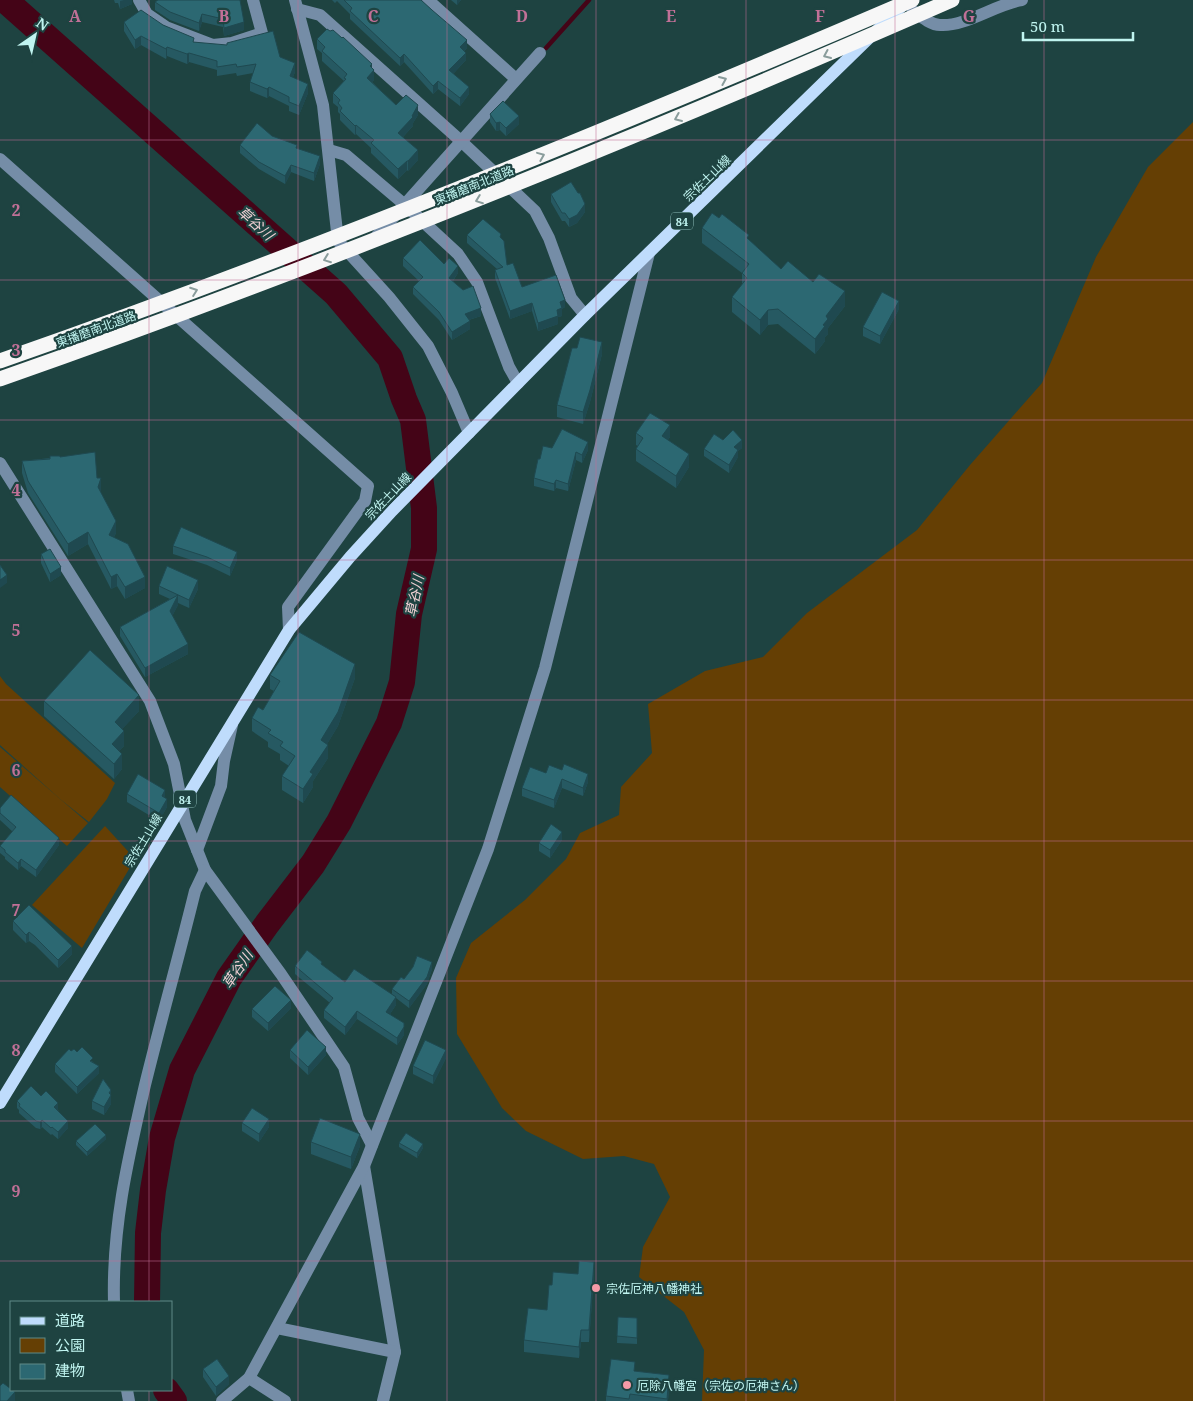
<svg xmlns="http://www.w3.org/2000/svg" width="1193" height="1401" font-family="'Noto Serif','Noto Sans JP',serif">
  <rect width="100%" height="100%" fill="#1e4341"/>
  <g fill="#653f04">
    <path d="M1193 122V1401H702L704 1350 684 1312 639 1277 643 1247 670 1197 654 1164 624 1156 583 1159 526 1131 502 1108 457 1034 456 978 471 943 525 900 566 859 580 833 619 815 621 787 652 753 648 704 705 671 763 657 807 613 917 530 970 465 1042 383 1096 257 1148 167Z"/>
    <path d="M0 676 6 684 115 783 107 799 89 822 60 799 0 745Z"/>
    <path d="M0 747 88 823 67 846 0 787Z"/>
    <path d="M105 826 135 859 82 948 32 905Z"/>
  </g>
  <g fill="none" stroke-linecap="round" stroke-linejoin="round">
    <path stroke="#440417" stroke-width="4.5" d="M546 48 589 0"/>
    <g stroke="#440417" stroke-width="26">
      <path d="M5 0 336 294 390 358 404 399 413 420 424 508V549L409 614 402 682 389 723 339 822 313 864 267 924 229 978 182 1070 162 1138 153 1190 148 1233 147 1302"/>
      <path d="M166 1390 174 1401"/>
    </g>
    <g stroke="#758da7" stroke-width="12">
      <path d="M139 0 147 14 166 27 213 45 232 43 262 33 253 0"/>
      <path d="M295 0 323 105 338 241 389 297 428 346 452 393 469 433"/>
      <path d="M428 0 516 79"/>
      <path d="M297 9 320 15 462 142 535 211 549 238 571 298 585 315"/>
      <path d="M913 11C920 16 931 25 940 25 965 27 996 4 1022 0"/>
      <path d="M329 150 346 155 405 205 458 254 477 282 509 367 518 383"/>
      <path d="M0 159 368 486 365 501 288 607 289 630"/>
      <path d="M374 239 540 53"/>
      <path d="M0 463 150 701 174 764 185 820 205 870 281 974 344 1067 358 1118 372 1145"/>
      <path d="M197 850 221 786 224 761 232 725"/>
      <path d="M364 1166 395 1352 383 1401"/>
      <path d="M114 1302C112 1226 128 1159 145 1085 161 1020 179 956 195 891L205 870"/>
      <path d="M277 1328 395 1352"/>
      <path d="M249 1378 285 1401"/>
      <path d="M127 1390 129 1401"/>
      <path d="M222 1401 249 1378 364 1166 488 849 545 668 649 253"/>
    </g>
    <path stroke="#bfdcfc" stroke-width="12" d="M0 1103 289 630 350 557 392 511 585 315 903 5"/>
    <g stroke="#f7f7f7" stroke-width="15">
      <path d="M0 361C309 253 611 129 912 0"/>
      <path d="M0 379C323 266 639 137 952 0"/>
    </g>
  </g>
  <g fill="#265962">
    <path d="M114 0H132V4L120 9 118 3H115Z"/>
    <path d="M240 0 244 30 224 36 223 27 202 22 199 31 170 20 155 10V2Z"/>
    <path d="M332 0H421L467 48 464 51 466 60 453 74 469 94 460 106 438 89 433 94 404 62 400 66 350 19V14L337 1 335 3Z"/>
    <path d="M451 0H461L457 5Z"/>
    <path d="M124 22 163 25 194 42 280 57 295 72 293 77 308 93 299 115 289 111V106L269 96 267 98 250 91V82L253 73 237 76 236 73 217 76V70L189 62 187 64 167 56 166 59 141 45 135 49 124 31Z"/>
    <path d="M317 39 372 68 374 80 372 82 396 105 418 115 413 123V126L403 137 418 160 408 171 407 170 398 179 371 153V148L356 134 355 135 340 120V114L338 112V107L333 103V93L344 81 322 61V53L317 49Z"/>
    <path d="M490 114 519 124 506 136 500 130 496 131 490 122Z"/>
    <path d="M272 136 297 149 320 164 314 181 291 172 285 184 259 169 240 153V145Z"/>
    <path d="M551 194 585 212 577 223 569 227 565 221H562L551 202Z"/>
    <path d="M702 228 749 240 781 269 813 282 845 306 828 328V334L825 337V341L815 354 778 324 768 325 760 335 732 312V297L742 285V273L702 243Z"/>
    <path d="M467 235 501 237 507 265 522 287 565 307 562 309V316L558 317V324L538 331 532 311 510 319 495 278V270L497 269 467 243Z"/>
    <path d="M403 258 444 264 458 273 453 281 481 316 469 320 470 329 452 340 439 320 413 294V287L419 281 403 266Z"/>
    <path d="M899 309 880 344 863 336V327Z"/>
    <path d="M602 354 590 402 583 424 557 417V405Z"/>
    <path d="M636 433 670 437 668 440 689 467 676 488 636 461V449L638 446 636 445Z"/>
    <path d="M723 440 742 448 738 451V457L729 473 704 456V449Z"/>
    <path d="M552 448 588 450 582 463 576 460 568 491 556 488 554 491 534 486V478L540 459Z"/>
    <path d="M60 457 97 478 101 490 100 491 116 533 114 537 145 588 125 599 117 586 111 589 88 544 68 556 28 493 22 473V461Z"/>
    <path d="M173 546 237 560 230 576 207 565 173 554Z"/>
    <path d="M41 554 61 575 50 582 41 563Z"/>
    <path d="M159 586 198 589 189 608 178 603V605L172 616 188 654 145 677 120 636V627L170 599 159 594Z"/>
    <path d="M270 675 355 678 338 726 327 744 328 758 313 781V787L303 803 282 790V776L289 766 280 760V754L268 747V742L252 731V718L263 710 274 691 270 689Z"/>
    <path d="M44 701 139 711 122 729 124 746 119 751 122 769 114 779 44 716Z"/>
    <path d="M546 773 588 782 583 796 562 788 554 808 522 796V788Z"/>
    <path d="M127 794 165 798 167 807 159 821 127 802Z"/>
    <path d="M0 808 59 845 36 877 21 866 18 870 5 859V857L0 853V846L13 832 0 820Z"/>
    <path d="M562 840 550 858 539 851V843Z"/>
    <path d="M13 921 72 954 58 968 35 945 29 941 26 943 13 930Z"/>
    <path d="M322 965 345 982 392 995V989L404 979 432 969 427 984 409 1008 396 998V1005L390 1014 404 1035 397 1045 357 1019 345 1035 324 1018V1010L330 1003 295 974V966Z"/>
    <path d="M291 1008 268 1031 252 1017V1009Z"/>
    <path d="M290 1050 326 1055 308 1075 290 1058Z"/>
    <path d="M71 1051 77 1052 93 1062 99 1073 77 1094 55 1072V1064Z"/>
    <path d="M446 1058 433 1084 413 1074V1066Z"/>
    <path d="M111 1090V1104L104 1115 92 1109V1101Z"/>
    <path d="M41 1096 58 1110 68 1128 58 1139 52 1134 51 1135 42 1127 40 1129 36 1128 19 1113V1110L17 1108V1101Z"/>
    <path d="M242 1123 269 1127 259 1142 242 1131Z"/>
    <path d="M106 1139 87 1156 76 1145V1141Z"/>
    <path d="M311 1142 360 1146 351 1169 311 1154Z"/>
    <path d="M399 1143 423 1148 417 1158 399 1147Z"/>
    <path d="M578 1274H594L589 1342H581L579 1358 524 1352V1340L547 1310 552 1285Z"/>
    <path d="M618 1317 637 1318V1344L617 1343Z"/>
    <path d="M203 1369 229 1384 216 1396 203 1377Z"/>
    <path d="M635 1371 669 1388 668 1401H606V1396Z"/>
  </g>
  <g fill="#1f4950">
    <path d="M124 0H132V4L120 9V1Z"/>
    <path d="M457 0H461L457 5Z"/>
    <path d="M202 14V22L199 31V23Z"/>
    <path d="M244 22V30L224 36V28Z"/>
    <path d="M141 36V45L135 49V40Z"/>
    <path d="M467 40V48L460 55V47Z"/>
    <path d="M167 47V56L166 59V49Z"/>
    <path d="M189 53V62L187 64V54Z"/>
    <path d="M466 53V60L449 78V70Z"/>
    <path d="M404 54V62L400 66V58Z"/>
    <path d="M295 63V72L290 85V76Z"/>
    <path d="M372 64V72L374 70V80L367 87V78L370 66Z"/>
    <path d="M438 81V89L433 94V86Z"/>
    <path d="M308 84V93L299 115V106Z"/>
    <path d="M269 87V96L267 98V89Z"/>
    <path d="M469 87V94L460 106V98Z"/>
    <path d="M418 105V115L413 123V126L398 142V133L412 116Z"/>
    <path d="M519 116V124L506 136V128Z"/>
    <path d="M500 122V130L496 131V123Z"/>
    <path d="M356 125V134L355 135V126Z"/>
    <path d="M418 150V160L408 171V161Z"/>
    <path d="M320 156V164L314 181V173Z"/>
    <path d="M407 161V170L398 179V169Z"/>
    <path d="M291 165V172L285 184V176Z"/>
    <path d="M585 204V212L577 223 569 227V219Z"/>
    <path d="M458 266V273L449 286V278Z"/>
    <path d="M845 291V306L828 328V334L825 337V341L815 354V339L823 325 826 316Z"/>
    <path d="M565 300V307L562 309V316L558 317V324L538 331V323L557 310 560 302Z"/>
    <path d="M899 301V309L880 344V336Z"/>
    <path d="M532 303V311L510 319V311Z"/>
    <path d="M481 308V316L465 321V314Z"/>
    <path d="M768 310V325L760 335V320Z"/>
    <path d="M470 321V329L452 340V332Z"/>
    <path d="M602 342V354L590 402 583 424V412Z"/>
    <path d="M670 425V437L662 448V436Z"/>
    <path d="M742 440V448L738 451V457L729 473V465L734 447Z"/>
    <path d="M588 442V450L582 463V455Z"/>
    <path d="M576 452V460L568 491V484Z"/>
    <path d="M689 454V467L676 488V476Z"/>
    <path d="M101 478V490L98 499V487Z"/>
    <path d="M556 480V488L554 491V484Z"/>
    <path d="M116 521V533L109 547V535Z"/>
    <path d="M88 532V544L68 556V544Z"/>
    <path d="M237 552V560L230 576V568Z"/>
    <path d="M61 567V575L50 582V574Z"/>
    <path d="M117 574V586L111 589V577Z"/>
    <path d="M7 575V583L0 588V580Z"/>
    <path d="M145 577V588L125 599V587Z"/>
    <path d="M198 580V589L189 608V600Z"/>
    <path d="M178 595V605L170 621V611Z"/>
    <path d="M188 644V654L145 677V668Z"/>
    <path d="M355 664V678L338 726 323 751 328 745V758L313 781V787L303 803V789L321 740Z"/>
    <path d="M139 695V711L115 737V722Z"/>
    <path d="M124 731V746L112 759V744Z"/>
    <path d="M122 754V769L114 779V764Z"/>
    <path d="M588 774V782L583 796V788Z"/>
    <path d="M562 779V788L554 808V800Z"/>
    <path d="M165 790V798L162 796Z"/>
    <path d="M167 799V807L159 821V813Z"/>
    <path d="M562 832V840L550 858V850Z"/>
    <path d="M59 838V845L36 877V870Z"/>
    <path d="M21 859V866L18 870V863Z"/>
    <path d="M29 932V941L26 943V935Z"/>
    <path d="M72 946V954L58 968V960Z"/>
    <path d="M432 962V969L427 984 409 1008V1001Z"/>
    <path d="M396 997V1005L386 1020V1012Z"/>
    <path d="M291 1000V1008L268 1031V1023Z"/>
    <path d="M357 1011V1019L345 1035V1027Z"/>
    <path d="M404 1027V1035L397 1045V1038Z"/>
    <path d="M326 1047V1055L308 1075V1067Z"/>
    <path d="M446 1050V1058L433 1084V1076Z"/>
    <path d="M99 1066V1073L77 1094V1087Z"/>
    <path d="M111 1090V1104L104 1115V1107Z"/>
    <path d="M58 1103V1110L54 1114V1107Z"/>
    <path d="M269 1119V1127L259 1142V1134Z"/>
    <path d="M42 1120V1127L40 1129V1122Z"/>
    <path d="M68 1121V1128L58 1139V1132Z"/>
    <path d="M360 1134V1146L351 1169V1157Z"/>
    <path d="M106 1135V1139L87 1156V1152Z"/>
    <path d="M423 1144V1148L417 1158V1153Z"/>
    <path d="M594 1262V1274L589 1342V1330Z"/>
    <path d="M581 1330V1342L579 1358V1347Z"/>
    <path d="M669 1375V1388L668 1401H667Z"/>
    <path d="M229 1376V1384L216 1396V1387Z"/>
    <path d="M15 1392V1401H7Z"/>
  </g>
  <g fill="#2c6872" stroke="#1f4950">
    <path d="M158 0H240L244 22 224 28 223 19 202 14 199 23 170 12 155 2Z"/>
    <path d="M344 0H421L432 10 467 40 460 47 466 53 449 70 469 87 460 98 438 81 433 86 404 54 400 58 350 11 352 8Z"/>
    <path d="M141 10 163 25 194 38 193 42 227 45V43L273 31 280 57 295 63 290 76 308 84 299 106 289 102V97L269 87 267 89 250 82 256 64 237 67 236 64 217 67V61L189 53 187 54 167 47 166 49 141 36 135 40 124 22Z"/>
    <path d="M327 29 330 31 333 30 342 38 343 37 372 64 370 66 374 70 367 78 396 105 406 95 418 105 412 116 413 117 398 133 418 150 408 161H407L398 169 371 143 374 140 356 125 355 126 340 111 342 108 338 103 340 100 333 93 346 79 344 78 347 74 322 51 325 47 317 39Z"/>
    <path d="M503 101 519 116 506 128 500 122 496 123 490 114Z"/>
    <path d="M257 123 272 136 297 145 296 148 320 156 314 173 291 165 285 176 259 162 240 145Z"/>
    <path d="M571 182 578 193H580L585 204 577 215 569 219 565 213H562L551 194Z"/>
    <path d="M712 213 719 218 722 214 749 235 747 238 781 269 788 261 813 282 819 274 845 291 826 316 828 319 823 325 825 326 815 339 778 309 768 310 760 320 732 297 747 278 742 273 749 264 702 228Z"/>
    <path d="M483 219 501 234 500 237 504 241 507 265 513 263 522 287 556 275 565 300 560 302 562 308 557 310 558 316 538 323 532 303 510 311 495 270 503 267 467 235Z"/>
    <path d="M420 240 444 264 449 258 458 266 449 278 463 290 473 286 481 308 465 314 470 321 452 332 439 312 413 287 423 277 403 258Z"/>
    <path d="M882 292 899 301 880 336 863 327Z"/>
    <path d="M580 337 602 342 590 390 583 412 557 405 572 348H577Z"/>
    <path d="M650 413 670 425 662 436 689 454 676 476 636 449 643 438 636 433Z"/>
    <path d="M562 429 588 442 582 455 576 452 568 484 556 480 554 484 534 478 538 459H540L543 446 552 448Z"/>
    <path d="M733 430 742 440 734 447 738 450 729 465 704 449 714 434 723 440Z"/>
    <path d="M95 452 97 478H101L98 487 116 521 109 535 128 544 145 577 125 587 117 574 111 577 88 532 68 544 28 481 22 461 50 459V456H60V457Z"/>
    <path d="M181 527 237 552 230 568 207 557 173 546Z"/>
    <path d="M50 549 61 567 50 574 41 554Z"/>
    <path d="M0 565 7 575 0 580Z"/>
    <path d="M167 566 198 580 189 600 159 586Z"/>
    <path d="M178 595 170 611 188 644 145 668 120 627Z"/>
    <path d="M299 632 355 664 338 712 321 740 328 745 310 772 313 774 303 789 282 776 295 756 280 746 283 742 268 733 271 730 252 718 258 707 263 710 280 681 270 675Z"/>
    <path d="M90 650 139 695 115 722 124 731 112 744 122 754 114 764 44 701Z"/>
    <path d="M564 764 588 774 583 788 562 779 554 800 522 788 530 767 546 773 549 765 562 770Z"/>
    <path d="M138 774 165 790 162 796 167 799 159 813 127 794Z"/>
    <path d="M11 795 59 838 36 870 21 859 18 863 5 852V850L0 846 16 827 0 813V808Z"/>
    <path d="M551 824 562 832 550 850 539 843Z"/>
    <path d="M29 905 72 946 58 960 35 937 29 932 26 935 13 921Z"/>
    <path d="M307 950 322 962 321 964 345 982 354 969 396 997 386 1012 404 1023V1027L397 1038 357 1011 345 1027 324 1010 333 998 295 966Z"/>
    <path d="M417 956 432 962 427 977 409 1001 392 989 401 977 404 979 413 967Z"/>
    <path d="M275 986 291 1000 268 1023 252 1009Z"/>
    <path d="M307 1030 326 1047 308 1067 290 1050Z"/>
    <path d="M425 1040 446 1050 433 1076 413 1066Z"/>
    <path d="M82 1047 93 1058 90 1061 99 1066 77 1087 55 1064 69 1049 71 1051 74 1049 77 1052Z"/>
    <path d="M103 1079 111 1090 109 1093 111 1095 104 1107 92 1101Z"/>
    <path d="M31 1086 41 1096 46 1091 58 1103 54 1107 68 1121 58 1132 52 1127 51 1128 42 1120 40 1122 36 1121 19 1106 20 1104 17 1101Z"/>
    <path d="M252 1108 269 1119 259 1134 242 1123Z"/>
    <path d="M320 1118 360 1134 351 1157 311 1142Z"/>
    <path d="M95 1124 106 1135 87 1152 76 1141Z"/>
    <path d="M406 1133 423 1144 417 1153 399 1143Z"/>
    <path d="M579 1261 594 1262 589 1330H581L579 1347 524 1340 528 1308 547 1310 549 1285H552L553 1272 578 1274Z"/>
    <path d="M618 1317 637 1318V1338L617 1336Z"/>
    <path d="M217 1359 229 1376 216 1387 203 1369Z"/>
    <path d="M611 1359 635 1362 634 1371 669 1375 667 1399 630 1394 629 1399 606 1396Z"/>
    <path d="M3 1383 15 1392 7 1401H0V1386Z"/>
  </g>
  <defs><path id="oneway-chevron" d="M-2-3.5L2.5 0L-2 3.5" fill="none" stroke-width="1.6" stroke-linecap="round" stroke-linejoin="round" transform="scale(1.25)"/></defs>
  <g stroke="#8a9d9c">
    <use href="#oneway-chevron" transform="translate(827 55) rotate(156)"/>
    <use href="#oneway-chevron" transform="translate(723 80) rotate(-23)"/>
    <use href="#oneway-chevron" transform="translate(678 118) rotate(157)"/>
    <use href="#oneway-chevron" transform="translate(541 156) rotate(-22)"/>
    <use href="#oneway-chevron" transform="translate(479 200) rotate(159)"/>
    <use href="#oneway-chevron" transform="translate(327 259) rotate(159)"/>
    <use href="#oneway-chevron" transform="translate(194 291) rotate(-20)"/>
  </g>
  <path fill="none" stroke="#c17097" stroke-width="1" stroke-opacity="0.55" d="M149 0V1302M298 0V1401M447 0V1401M596 0V1401M746 0V1401M895 0V1401M1044 0V1401M0 140H1193M0 280H1193M0 420H1193M0 560H1193M0 700H1193M0 841H1193M0 981H1193M0 1121H1193M0 1261H1193M149 1390V1401"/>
  <g fill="#f49aa7" stroke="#1e4341" stroke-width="2">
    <circle cx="596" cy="1288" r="5"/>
    <circle cx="627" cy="1385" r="5"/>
  </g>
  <g text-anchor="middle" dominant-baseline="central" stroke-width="4.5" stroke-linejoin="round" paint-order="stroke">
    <g fill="#1e4341" stroke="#8fbfbc" stroke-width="1">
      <rect x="671" y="212.5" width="22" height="17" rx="4"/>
      <rect x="174" y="790.5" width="22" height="17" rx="4"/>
    </g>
    <g font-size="11" font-weight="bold" fill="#c0f4f0">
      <text x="682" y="221">84</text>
      <text x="185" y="799">84</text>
    </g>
    <g font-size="12" fill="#c0f4f0" stroke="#1e4341">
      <text transform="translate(707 178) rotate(-44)">宗佐土山線</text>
      <text transform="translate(474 185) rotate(-22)">東播磨南北道路</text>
      <text transform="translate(96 329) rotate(-20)">東播磨南北道路</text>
      <text transform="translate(388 496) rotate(-46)">宗佐土山線</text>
      <text transform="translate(143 840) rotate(-59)">宗佐土山線</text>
    </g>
    <g font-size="12" fill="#c0f4f0" stroke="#1e4341" text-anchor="start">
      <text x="606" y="1288">宗佐厄神八幡神社</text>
      <text x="637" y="1385">厄除八幡宮（宗佐の厄神さん）</text>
    </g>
    <g font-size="14" font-style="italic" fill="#f2d1d5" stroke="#1e4341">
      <text transform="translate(256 223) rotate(42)">草谷川</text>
      <text transform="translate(414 596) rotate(-78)">草谷川</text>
      <text transform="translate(237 969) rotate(-56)">草谷川</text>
    </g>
  </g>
  <g font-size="16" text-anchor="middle" font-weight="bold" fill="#c17097" stroke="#1e4341" stroke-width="4.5" stroke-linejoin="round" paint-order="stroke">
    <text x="75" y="22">A</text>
    <text x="224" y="22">B</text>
    <text x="373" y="22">C</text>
    <text x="522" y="22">D</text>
    <text x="671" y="22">E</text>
    <text x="820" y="22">F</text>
    <text x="969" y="22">G</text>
    <text x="16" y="216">2</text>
    <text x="16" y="356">3</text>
    <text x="16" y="496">4</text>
    <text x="16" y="636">5</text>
    <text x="16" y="776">6</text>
    <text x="16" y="916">7</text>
    <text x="16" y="1056">8</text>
    <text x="16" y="1197">9</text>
  </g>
  <rect x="10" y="1301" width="162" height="90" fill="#1e4341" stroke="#5f8a87"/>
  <rect x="20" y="1317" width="25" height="8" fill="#bfdcfc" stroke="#5f8a87"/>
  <text x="55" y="1326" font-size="15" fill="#c0f4f0">道路</text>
  <rect x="20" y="1338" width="25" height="15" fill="#653f04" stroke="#5f8a87"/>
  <text x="55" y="1351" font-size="15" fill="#c0f4f0">公園</text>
  <rect x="20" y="1364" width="25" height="15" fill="#2c6872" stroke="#5f8a87"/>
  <text x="55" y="1376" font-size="15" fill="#c0f4f0">建物</text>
  <g transform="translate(35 35) rotate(34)" stroke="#1e4341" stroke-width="4" paint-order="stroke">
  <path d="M0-4L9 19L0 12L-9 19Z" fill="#c0f4f0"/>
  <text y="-8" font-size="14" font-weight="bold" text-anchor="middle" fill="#c0f4f0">N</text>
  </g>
  <path d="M1023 32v8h110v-8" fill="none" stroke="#c0f4f0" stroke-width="2.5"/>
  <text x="1030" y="32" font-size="15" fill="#c0f4f0" stroke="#1e4341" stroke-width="4" paint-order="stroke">50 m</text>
</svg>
